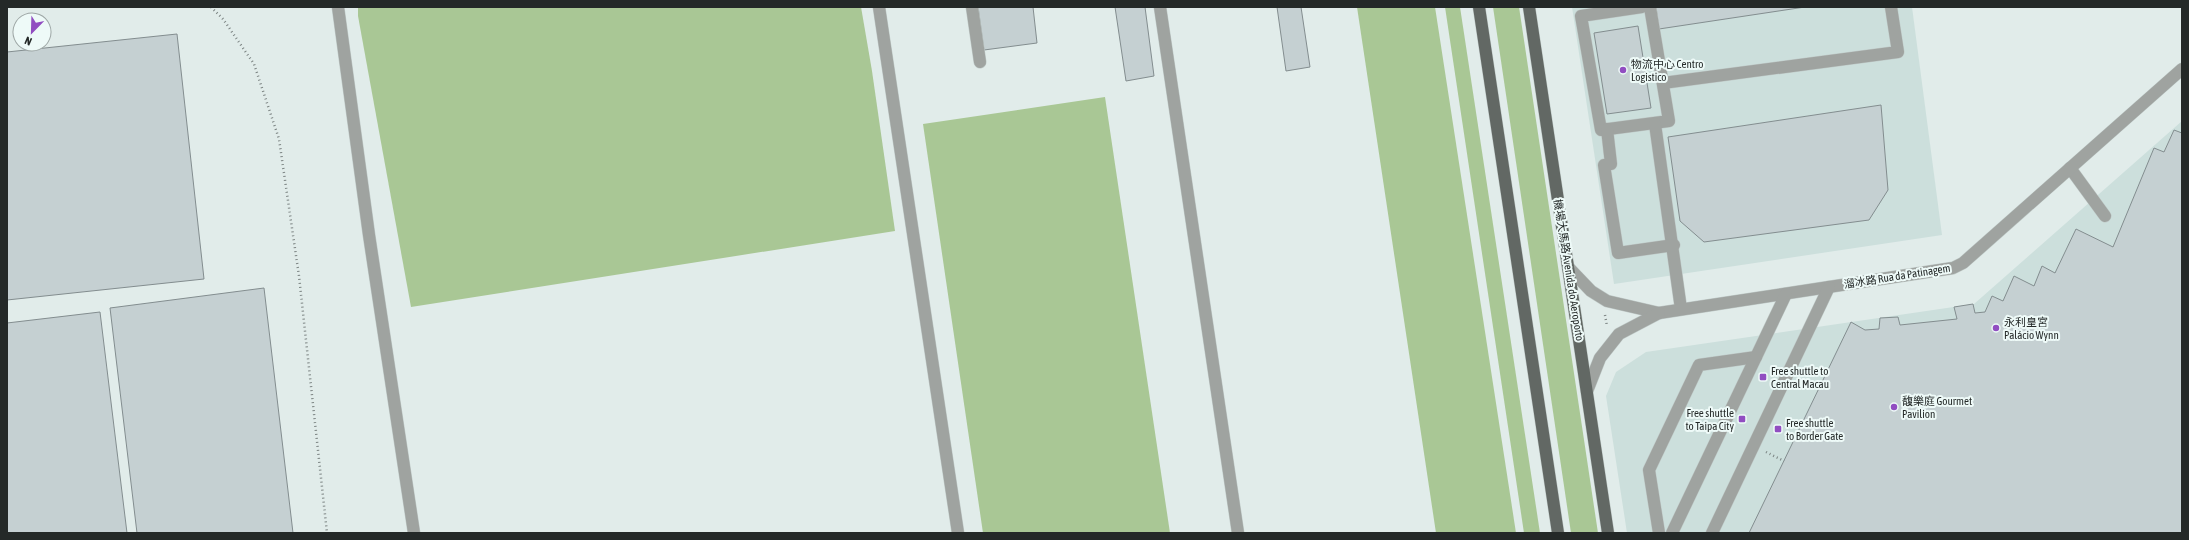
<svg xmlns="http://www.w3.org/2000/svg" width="2189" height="540" font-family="'Asap Condensed','Noto Sans SC',sans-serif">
  <rect width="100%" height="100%" fill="#e1ecea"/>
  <g fill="#ccdfdc">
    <path d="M1572 7H1912L1942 235 1614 284Z"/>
    <path d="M2182 121V533H1627L1606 396 1616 372 1646 352 1974 304Z"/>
  </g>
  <g fill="#a9c795">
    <path d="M358 7H861L872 71 895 231 411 307 358 16Z"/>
    <path d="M1357 7H1435L1516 533H1436Z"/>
    <path d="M1445 7H1460L1540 533H1524Z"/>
    <path d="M1493 7H1519L1598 533H1571Z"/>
    <path d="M1105 97 1170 533H983L923 124Z"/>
  </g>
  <g fill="#c5d0d2" stroke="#838d8f">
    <path d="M978 7H1033L1037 43 984 50Z"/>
    <path d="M1115 7H1145L1154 76 1126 81Z"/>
    <path d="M1277 7H1301L1310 67 1286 71Z"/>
    <path d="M1656 7H1805L1659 29Z"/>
    <path d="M1638 26 1651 108 1607 114 1594 33Z"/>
    <path d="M177 34 204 279 7 300V52Z"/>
    <path d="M1881 105 1888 190 1869 220 1704 242 1680 221 1668 137Z"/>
    <path d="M2174 130 2182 133V533H1749L1851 322 1865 330 1879 329 1880 318 1898 317 1900 325 1957 319 1954 307 1973 304 1975 313 1985 312 1992 296 2003 301 2014 276 2034 286 2042 266 2055 273 2076 229 2113 247 2154 148 2164 152Z"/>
    <path d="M264 288 293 533H137L110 308Z"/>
    <path d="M100 312 127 533H7V323Z"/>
  </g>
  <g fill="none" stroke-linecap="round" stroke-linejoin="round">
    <g stroke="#bfc9c7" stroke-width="13">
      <g id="minor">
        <path d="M338 7 369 235 414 533"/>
        <path d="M879 7 958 533"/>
        <path d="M972 7 980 62"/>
        <path d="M1160 7 1238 533"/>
        <path d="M1642 7 1581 16 1601 130 1669 121 1650 7"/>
        <path d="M1663 83 1898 52 1891 7"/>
        <path d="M1655 124 1681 309"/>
        <path d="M1607 129 1611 164 1604 165 1618 253 1674 245"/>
        <path d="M2070 168 2105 216"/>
        <path d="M1568 267 1591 291 1607 301 1659 313 1953 268 1963 263 2182 69"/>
        <path d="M1587 391 1600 358 1619 334 1659 313"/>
        <path d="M1659 533 1649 470 1699 365 1756 357"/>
        <path d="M1672 533 1786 294"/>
        <path d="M1712 533 1829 287"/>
      </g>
    </g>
    <g stroke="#bfc9c7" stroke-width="13">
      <g id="major">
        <path d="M1479 7 1558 533"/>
        <path d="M1529 7 1608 533"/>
      </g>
    </g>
    <g stroke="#7d8584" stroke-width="2.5" stroke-dasharray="1 3" stroke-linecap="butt">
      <path d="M211 7 223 19 254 64 279 139 299 276 327 533"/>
      <path d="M1605 315 1607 326"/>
      <path d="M1766 452 1784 461"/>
    </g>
    <use href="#minor" stroke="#9fa3a0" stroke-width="12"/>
    <use href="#major" stroke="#626864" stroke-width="12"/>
  </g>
  <g fill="#914dc1" stroke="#eefaf8" stroke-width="1.5">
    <circle cx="1623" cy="70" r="4"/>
    <circle cx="1996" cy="328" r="4"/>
    <rect x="1759" y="373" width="8" height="8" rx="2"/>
    <circle cx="1894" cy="407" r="4"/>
    <rect x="1738" y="415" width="8" height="8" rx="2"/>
    <rect x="1774" y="425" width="8" height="8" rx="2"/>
  </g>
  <g text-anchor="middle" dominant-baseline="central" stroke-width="4" stroke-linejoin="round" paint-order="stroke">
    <g font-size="11" fill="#242928" stroke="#eefaf8" text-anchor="start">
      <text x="1631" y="64">物流中心 Centro<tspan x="1631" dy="13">Logistico</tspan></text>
      <text x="2004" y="322">永利皇宮<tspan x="2004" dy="13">Palácio Wynn</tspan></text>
      <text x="1771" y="371">Free shuttle to<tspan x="1771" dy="13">Central Macau</tspan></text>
      <text x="1902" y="401">馥樂庭 Gourmet<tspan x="1902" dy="13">Pavilion</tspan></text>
      <text x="1734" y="413" text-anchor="end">Free shuttle<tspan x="1734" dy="13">to Taipa City</tspan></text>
      <text x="1786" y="423">Free shuttle<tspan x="1786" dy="13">to Border Gate</tspan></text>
    </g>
    <g font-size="11" fill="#242928" stroke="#eefaf8">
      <text transform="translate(1569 270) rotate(81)">機場大馬路 Avenida do Aeroporto</text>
      <text transform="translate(1897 276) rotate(-9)">溜冰路 Rua da Patinagem</text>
    </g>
  </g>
  <rect width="2189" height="540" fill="none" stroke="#242928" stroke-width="16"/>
  <g transform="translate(32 32) rotate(203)"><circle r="19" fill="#eefaf8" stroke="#9da6a5"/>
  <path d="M0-3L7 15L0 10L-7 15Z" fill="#914dc1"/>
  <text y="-6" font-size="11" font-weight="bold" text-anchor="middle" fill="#242928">N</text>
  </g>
</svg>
